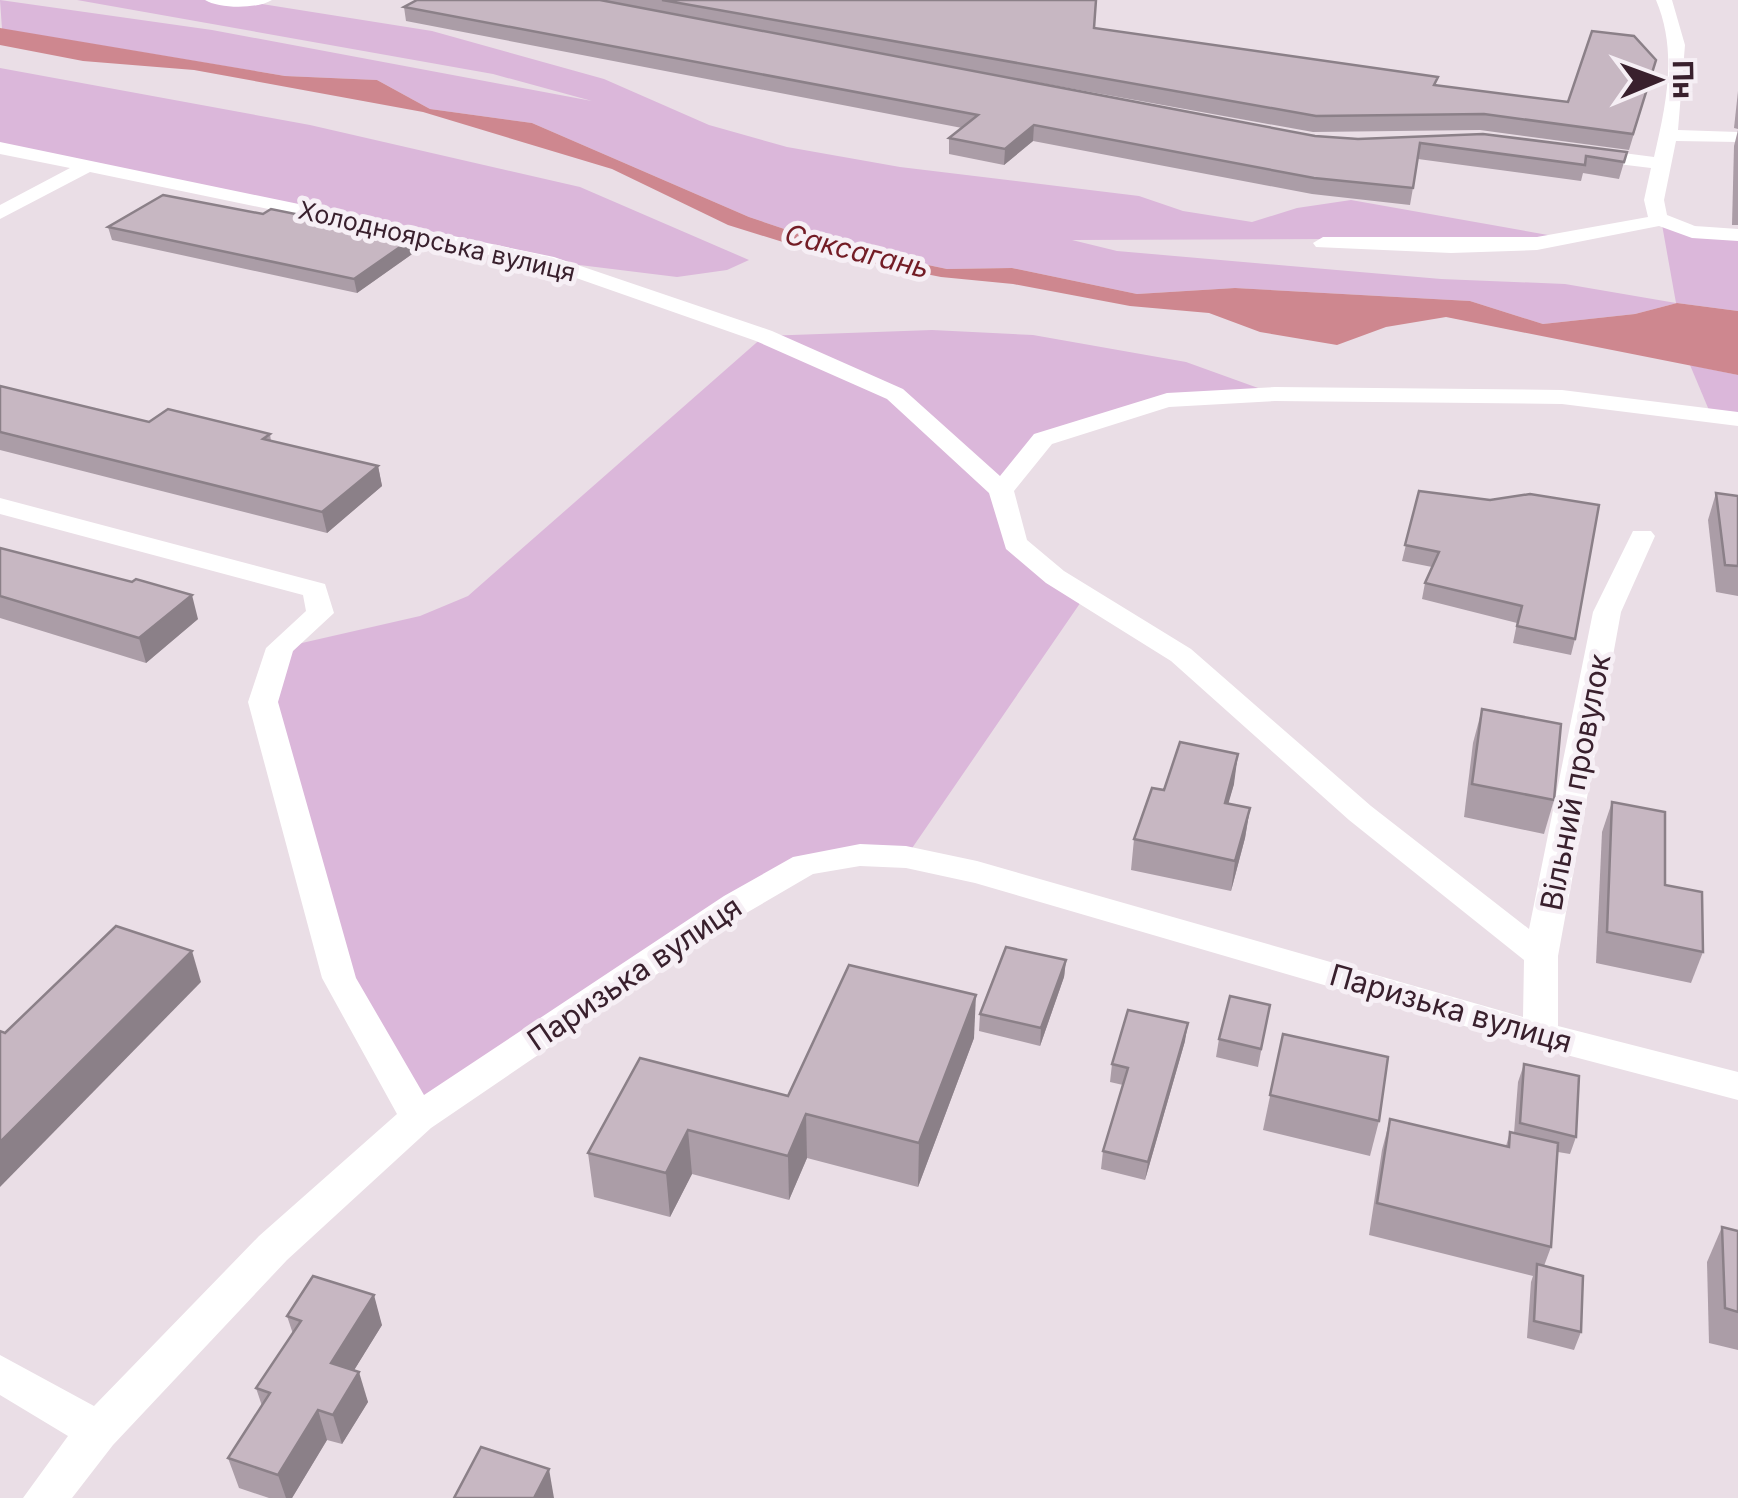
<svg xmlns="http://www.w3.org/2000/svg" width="1738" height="1498" font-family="Inter,sans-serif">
  <rect width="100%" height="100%" fill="#eadee6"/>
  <g fill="#dbb7da">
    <path d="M0 0 212 30 592 101 493 74 77 0H236L432 31 604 79 709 125 787 147 900 167 1139 196 1183 211 1252 222 1297 208 1351 200 1565 238 1072 240 1117 251 1441 279 1565 284 1676 303 1661 219 1738 235V311L1677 303 1635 314 1543 324 1470 301 1235 288 1137 294 1012 268 947 269 832 245 749 217 532 123 430 109 377 80 285 76 2 29Z"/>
    <path d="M0 68 310 125 580 187 749 260 727 270 677 277 547 261 0 148Z"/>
    <path d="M932 330 1033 335 1186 362 1275 394 1167 400 1043 439 1001 490 1015 543 1085 596 906 857 804 865 418 1118 339 978 263 702 280 648 420 616 468 596 764 336Z"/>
    <path d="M1690 365 1738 375V419L1711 415Z"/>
  </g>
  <path fill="#ce878f" d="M0 28 285 76 377 80 430 109 532 123 749 217 832 245 947 269 1012 268 1137 294 1235 288 1470 301 1543 324 1635 314 1677 303 1738 311V375L1446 317 1386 327 1337 345 1260 332 1209 313 1130 306 1013 284 941 277 815 252 728 225 612 169 423 112 194 70 83 61 0 45Z"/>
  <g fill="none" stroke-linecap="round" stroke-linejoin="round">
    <g fill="#fff" fill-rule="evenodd">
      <path d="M205 0H272C258 9 219 9 205 0Z"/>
      <path d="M1656 0H1672L1685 45 1678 130 1738 132V142L1676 141 1664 200 1667 215 1695 226 1738 229V241L1692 238 1659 226 1537 250 1451 253 1316 247 1313 243 1323 237H1537L1648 217 1644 200 1651 168 1585 160 1576 154 1585 148 1654 157C1666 105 1678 52 1656 0Z"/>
      <path d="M0 142 554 257 772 331 903 389 1000 476 1034 434 1167 393 1275 387 1562 390 1738 412V426L1562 404 1275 401 1169 407 1052 444 1014 491 1027 540 1064 571 1191 649 1371 806 1529 929 1593 612 1633 531H1651L1655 536 1621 612 1558 956V1026L1738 1072V1100L1540 1048 975 883 906 868 860 866 813 874 748 912 431 1128 287 1260 113 1445 72 1498H23L68 1436 0 1395V1355L94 1406 259 1236 397 1114 322 978 248 702 266 648 306 611 303 595 0 514V498L325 584 334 613 293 651 278 702 356 978 424 1095 724 896 793 857 860 844 906 846 977 861 1523 1017 1524 960 1349 820 1171 661 1046 583 1006 549 989 493 887 399 756 341 542 266 90 172 0 219V205L70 168 0 154Z"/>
    </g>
  </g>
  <g fill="#ab9da7">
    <path d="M417 0H1096L1094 28 1436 85 1568 102 1656 60 1629 150 1480 130 1313 132 957 68 1315 136 1627 152 1619 179 1583 173 1581 181 1418 159 1410 205 1312 194 1033 141 1004 165 949 154V138L962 128 406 21 404 7Z"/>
    <path d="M1738 91V129L1734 128Z"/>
    <path d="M1738 130V225H1732L1734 146Z"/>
    <path d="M108 227 415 252 357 293 112 240Z"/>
    <path d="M0 386 149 422 270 434 271 441 378 466 382 486 327 533 0 450Z"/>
    <path d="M1419 491 1575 639 1571 655 1513 643 1517 623 1422 599 1425 583 1432 567 1402 561Z"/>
    <path d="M1716 493 1738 496V596L1716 592 1708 520Z"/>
    <path d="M0 548 132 582 198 619 146 663 0 618Z"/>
    <path d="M1482 709 1554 800 1544 834 1464 817 1473 743Z"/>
    <path d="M1234 784 1228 803 1250 808 1245 838 1231 891 1131 870 1134 839 1164 790Z"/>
    <path d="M1612 802 1665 885 1703 952 1691 983 1596 963 1602 832Z"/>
    <path d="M1066 960 1064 977 1040 1046 979 1031 980 1014Z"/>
    <path d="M1270 1005 1258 1067 1216 1057 1219 1039Z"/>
    <path d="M1283 1034 1379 1121 1370 1156 1263 1130Z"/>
    <path d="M974 1038 918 1187 807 1158 789 1200 692 1174 670 1217 594 1197 588 1153 788 1096Z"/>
    <path d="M1185 1041 1145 1180 1101 1169 1103 1151 1123 1085 1110 1082 1112 1064Z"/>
    <path d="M1524 1064 1576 1137 1570 1154 1558 1152 1551 1247 1544 1266 1581 1332 1574 1350 1527 1338 1531 1282 1533 1276 1369 1235 1382 1150 1390 1119 1506 1146 1510 1132 1514 1133 1518 1082Z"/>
    <path d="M1722 1227 1738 1231V1350L1709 1343 1707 1262Z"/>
    <path d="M287 1316 382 1325 354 1370 368 1402 342 1444 327 1440 292 1498H269L239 1488 228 1458 262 1406 256 1388 293 1334Z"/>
  </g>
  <g fill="#8b8088">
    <path d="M1034 125 1033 141 1004 165 1005 149Z"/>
    <path d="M413 238 415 252 357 293 354 279Z"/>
    <path d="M378 466 382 486 327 533 322 512Z"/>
    <path d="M192 595 198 619 146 663 139 638Z"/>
    <path d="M1238 754 1234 784 1220 833 1225 803Z"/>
    <path d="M1250 808 1245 838 1231 891 1235 861Z"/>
    <path d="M192 951 201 982 0 1187V1142Z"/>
    <path d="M1066 960 1064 977 1040 1046 1041 1028Z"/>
    <path d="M976 995 974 1038 918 1187 919 1143Z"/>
    <path d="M1188 1023 1185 1041 1145 1180 1148 1162Z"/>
    <path d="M806 1114 807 1158 789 1200 788 1156Z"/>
    <path d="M688 1130 692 1174 670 1217 666 1173Z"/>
    <path d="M374 1295 382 1325 340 1393 331 1363Z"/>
    <path d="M359 1372 368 1402 342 1444 333 1415Z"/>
    <path d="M318 1410 327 1440 292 1498H286L278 1475Z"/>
    <path d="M549 1469 554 1498H534Z"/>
  </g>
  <g fill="#c7b7c2" stroke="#8b8088" stroke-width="2.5">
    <path d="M417 0H600L1315 136 1358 139 1483 134 1627 152 1624 162 1586 156 1585 165 1420 143 1413 188 1314 178 1034 125 1005 149 949 138 978 115 404 7Z"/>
    <path d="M662 0H1096L1094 28 1438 77 1434 85 1568 102 1592 31 1634 36 1656 60 1633 134 1484 114 1316 116Z"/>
    <path d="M163 195 263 214 271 209 413 238 354 279 108 227Z"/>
    <path d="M0 386 149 422 168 409 270 434 263 439 378 466 322 512 0 432Z"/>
    <path d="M1419 491 1490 500 1530 494 1599 505 1575 639 1517 626 1522 606 1425 583 1439 552 1405 545Z"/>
    <path d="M1716 493 1738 496V566L1725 565Z"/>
    <path d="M0 548 132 582 136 579 192 595 139 638 0 596Z"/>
    <path d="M1482 709 1561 724 1554 800 1472 784Z"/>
    <path d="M1180 742 1238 754 1225 803 1250 808 1235 861 1134 839 1152 788 1164 790Z"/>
    <path d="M1612 802 1665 812V885L1702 892 1703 952 1607 932Z"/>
    <path d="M116 926 192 951 0 1142V1031L5 1033Z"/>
    <path d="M1006 947 1066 960 1041 1028 980 1014Z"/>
    <path d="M849 965 976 995 919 1143 806 1114 788 1156 688 1130 666 1173 588 1153 640 1058 788 1096Z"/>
    <path d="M1230 996 1270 1005 1261 1049 1219 1039Z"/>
    <path d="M1128 1010 1188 1023 1148 1162 1103 1151 1128 1068 1112 1064Z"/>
    <path d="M1283 1034 1388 1057 1379 1121 1270 1095Z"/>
    <path d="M1524 1064 1579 1076 1576 1137 1520 1123Z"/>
    <path d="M1390 1119 1509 1147 1510 1132 1558 1143 1551 1247 1377 1203Z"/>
    <path d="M1722 1227 1738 1231V1312L1725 1308Z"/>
    <path d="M1537 1264 1583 1276 1581 1332 1534 1321Z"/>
    <path d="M313 1276 374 1295 331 1363 359 1372 333 1415 318 1410 278 1475 228 1458 270 1393 256 1388 301 1321 287 1316Z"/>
    <path d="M481 1447 549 1469 534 1498H454Z"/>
  </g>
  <g text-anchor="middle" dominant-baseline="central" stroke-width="10" stroke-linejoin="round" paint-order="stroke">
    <g font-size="25" fill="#39202d" stroke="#f6eff5">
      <text transform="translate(437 241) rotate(13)">Холодноярська вулиця</text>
    </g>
    <g font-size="28" font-style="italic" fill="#731c25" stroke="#f6eff5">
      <text transform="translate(857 251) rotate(14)">Саксагань</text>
    </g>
    <g font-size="30" fill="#39202d" stroke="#f6eff5">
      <text transform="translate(1575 782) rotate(-79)">Вільний провулок</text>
      <text transform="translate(634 973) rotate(-34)">Паризька вулиця</text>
      <text transform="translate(1451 1008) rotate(16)">Паризька вулиця</text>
    </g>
  </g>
  <g transform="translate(1658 80) rotate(89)" stroke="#f6eff5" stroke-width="8" paint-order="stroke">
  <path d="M0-8L18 38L0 25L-18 38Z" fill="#39202d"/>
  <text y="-15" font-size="28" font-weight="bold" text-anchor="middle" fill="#39202d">Пн</text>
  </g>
</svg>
